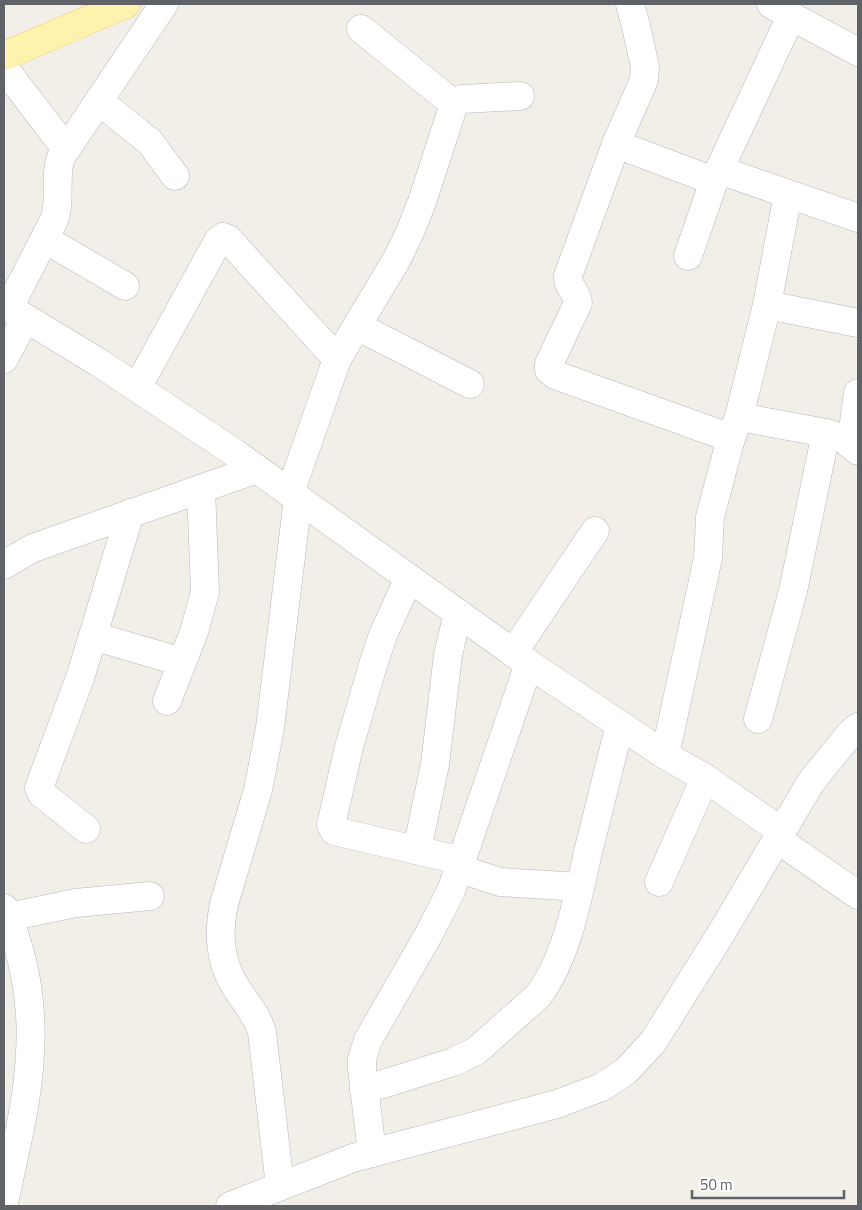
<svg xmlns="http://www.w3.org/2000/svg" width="862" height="1210" font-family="'Titillium Web',sans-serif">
  <rect width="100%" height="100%" fill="#f1efe8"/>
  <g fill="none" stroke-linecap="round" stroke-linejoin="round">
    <g stroke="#b5b8bc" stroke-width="29">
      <g id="minor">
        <path d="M630 4 636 26 645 67 644 80 616 144 568 276C567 288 578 292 578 303L549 364V370L555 375 731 438"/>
        <path d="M771 4 791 16 858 52"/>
        <path d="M361 29 454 104"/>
        <path d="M4 68 66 149"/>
        <path d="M99 101 150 142 175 176"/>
        <path d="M616 144 714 181"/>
        <path d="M719 170 858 218"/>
        <path d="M45 239 125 286"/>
        <path d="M688 256 714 181 791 16"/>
        <path d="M4 305 98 362 229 449 529 664 665 755 705 778 782 832"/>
        <path d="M767 305 858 323"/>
        <path d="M9 308 55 218C61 198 54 177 61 157L164 4"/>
        <path d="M357 326 470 384"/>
        <path d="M4 359 26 318"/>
        <path d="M137 388 218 241 223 237 228 239 337 359"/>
        <path d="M739 417 826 433 842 438 858 451"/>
        <path d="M851 444 858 393"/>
        <path d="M290 493 337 359 397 259 410 232 422 202 454 104 462 99 520 96"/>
        <path d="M4 565 33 548 257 469"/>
        <path d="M409 578 383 635 373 665 349 747 331 825 334 831 463 861"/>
        <path d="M93 636 182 662"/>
        <path d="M513 653 595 531"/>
        <path d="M167 701 194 632 205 592 201 489"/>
        <path d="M758 719 793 591 826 433"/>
        <path d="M665 755 708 558 710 517 731 438 739 417 767 305 788 194"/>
        <path d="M86 829 42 794 39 788 81 675 130 513"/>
        <path d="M777 839 858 895"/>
        <path d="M417 850 435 764 448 655 458 613"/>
        <path d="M460 869 500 882 580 887"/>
        <path d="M659 882 705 778"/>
        <path d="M4 908C24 953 33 1003 30 1053 28 1103 14 1154 4 1203"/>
        <path d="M8 917 76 903 150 896"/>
        <path d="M364 1090 453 1062 476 1051 538 996C567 958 578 897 588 852 599 809 609 767 620 725"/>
        <path d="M372 1153 362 1069V1059L368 1040 429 934 451 891 529 664"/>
        <path d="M280 1186 262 1032C257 1015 245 1002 235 986 219 960 218 933 224 904L258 790 270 728 298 498"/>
        <path d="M230 1206 353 1158 557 1104 602 1087 626 1071 653 1042 722 932 811 782 849 735 858 727"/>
      </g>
    </g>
    <g stroke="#f2c960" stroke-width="29">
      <path id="major" d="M4 56 126 4"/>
    </g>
    <use href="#minor" stroke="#fff" stroke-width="28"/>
    <use href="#major" stroke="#fff2af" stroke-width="28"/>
  </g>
  <rect width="862" height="1210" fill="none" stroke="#5f6368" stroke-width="10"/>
  <path d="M692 1190v8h152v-8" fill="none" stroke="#5f6368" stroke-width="2.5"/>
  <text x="700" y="1190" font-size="15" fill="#5f6368" stroke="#ffffff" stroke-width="4" paint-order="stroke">50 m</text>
</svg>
